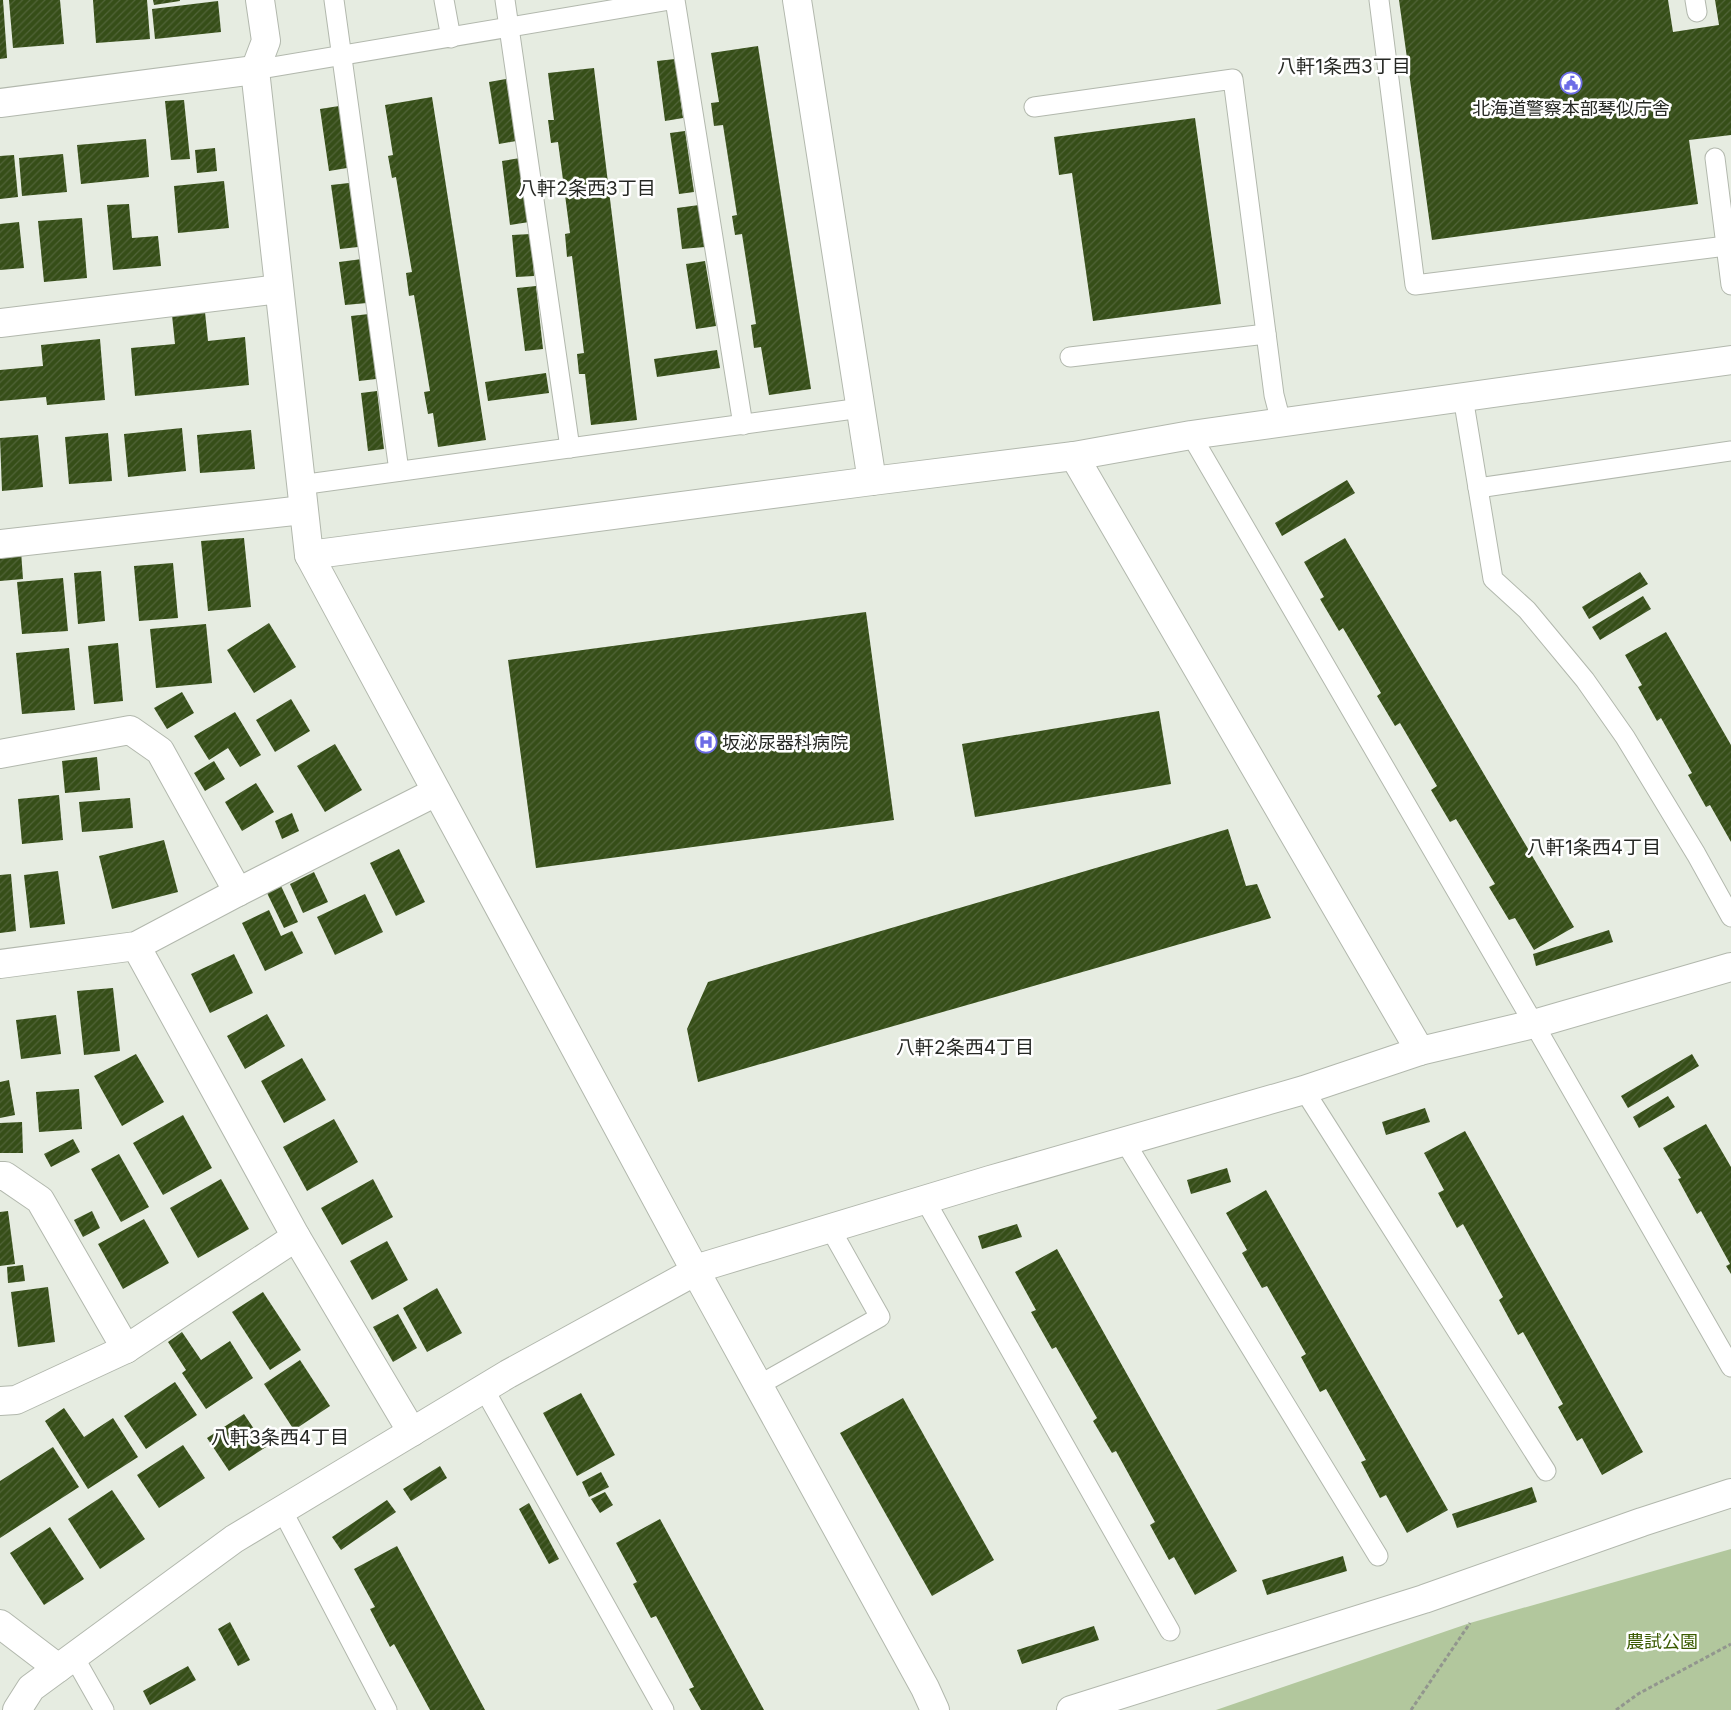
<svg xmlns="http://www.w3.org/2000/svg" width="1731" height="1710" font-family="Inter,'Noto Sans JP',sans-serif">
  <defs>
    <pattern id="building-hatch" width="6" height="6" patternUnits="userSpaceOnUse" patternTransform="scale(1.25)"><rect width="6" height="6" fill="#364e18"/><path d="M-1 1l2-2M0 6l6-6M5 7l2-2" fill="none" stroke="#516439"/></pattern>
  </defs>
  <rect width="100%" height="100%" fill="#e6ece1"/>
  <path fill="#b2c79d" d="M1731 1549V1710H1216L1470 1623Z"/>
  <g fill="url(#building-hatch)">
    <path d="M0 0H3L7 58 0 59Z"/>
    <path d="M9 0H60L64 44 13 48Z"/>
    <path d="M93 0H147L150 39 96 43Z"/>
    <path d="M153 0H180V1L154 5Z"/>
    <path d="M1399 0H1668L1673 32 1719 25 1715 0H1731V135L1689 140 1698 204 1432 240Z"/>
    <path d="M218 1 221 32 155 39 152 9Z"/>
    <path d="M758 46 811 389 769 395 761 347 754 348 751 325 756 324 742 234 735 235 732 216 737 215 723 125 714 126 711 103 719 102 711 53Z"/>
    <path d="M675 59 683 118 665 121 657 61Z"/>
    <path d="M594 68 637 420 591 425 585 374H579L577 354 584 353 572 256 567 257 565 234 570 233 558 142 551 143 548 120H554L548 73Z"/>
    <path d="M506 79 516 141 499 144 489 82Z"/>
    <path d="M432 97 486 440 438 447 433 413 428 414 424 392 430 391 414 295 409 296 406 273 412 272 396 177 392 178 388 156 393 155 385 105Z"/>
    <path d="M184 100 190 159 171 160 165 101Z"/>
    <path d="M339 106 347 168 329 171 320 109Z"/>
    <path d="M1195 118 1221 304 1093 321 1072 173 1059 175 1054 137Z"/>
    <path d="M685 131 694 192 679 194 670 133Z"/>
    <path d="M146 139 149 177 81 184 77 145Z"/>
    <path d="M215 148 217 171 197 173 195 150Z"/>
    <path d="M63 154 67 192 22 196 19 158Z"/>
    <path d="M14 155 18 197 0 199V156Z"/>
    <path d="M520 158 529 222 510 225 502 161Z"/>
    <path d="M224 181 229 228 178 233 174 186Z"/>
    <path d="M349 183 358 247 340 249 331 185Z"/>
    <path d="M129 204 132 238 158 236 161 266 113 270 107 205Z"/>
    <path d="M699 205 705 247 682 249 677 208Z"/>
    <path d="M82 218 87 278 44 282 38 221Z"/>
    <path d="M19 222 24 268 0 270V224Z"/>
    <path d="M531 234 534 276 516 277 512 235Z"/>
    <path d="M362 259 367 303 345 305 339 262Z"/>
    <path d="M705 261 716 326 696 329 686 264Z"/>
    <path d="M536 286 543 349 525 351 517 288Z"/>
    <path d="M205 312 208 341 245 337 249 385 135 396 131 348 175 344 172 315Z"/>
    <path d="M369 314 376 379 359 381 351 316Z"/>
    <path d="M100 339 105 400 47 405 46 397 0 401V370L43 366 41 345Z"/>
    <path d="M717 350 720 368 657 377 654 359Z"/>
    <path d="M546 373 549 393 488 401 485 382Z"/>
    <path d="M377 391 384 449 368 451 361 393Z"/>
    <path d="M182 428 186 471 128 477 124 434Z"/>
    <path d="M251 430 255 469 200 473 197 435Z"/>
    <path d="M108 433 112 481 69 484 65 437Z"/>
    <path d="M38 435 43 487 2 491 0 438Z"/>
    <path d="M1347 480 1355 493 1282 536 1275 523Z"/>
    <path d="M244 538 251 607 208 611 201 541Z"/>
    <path d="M1345 538 1574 927 1534 950 1515 918 1509 920 1489 887 1495 884 1456 819 1450 822 1431 790 1437 786 1400 723 1395 726 1377 696 1381 693 1343 628 1339 631 1320 599 1324 597 1304 562Z"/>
    <path d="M21 551 23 579 0 581V553Z"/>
    <path d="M173 563 178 618 139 621 134 566Z"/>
    <path d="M101 571 105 621 78 624 74 573Z"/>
    <path d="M1640 572 1648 584 1589 619 1582 607Z"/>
    <path d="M63 578 68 631 22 634 17 582Z"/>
    <path d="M1643 596 1651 609 1600 640 1592 627Z"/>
    <path d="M866 612 894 820 536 868 508 660Z"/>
    <path d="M269 623 296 667 254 693 227 650Z"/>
    <path d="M206 624 212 683 156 688 150 629Z"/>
    <path d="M1666 632 1731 745V842L1710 805 1706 807 1688 775 1692 773 1661 718 1657 721 1638 687 1642 685 1625 655Z"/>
    <path d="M118 643 123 701 94 704 88 646Z"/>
    <path d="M69 648 75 710 22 714 16 653Z"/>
    <path d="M182 692 194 713 167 729 154 708Z"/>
    <path d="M291 699 310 731 275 752 256 720Z"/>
    <path d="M1159 711 1171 784 975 817 962 744Z"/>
    <path d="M235 712 261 755 240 767 228 748 209 760 194 736Z"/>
    <path d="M335 744 362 790 325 812 297 766Z"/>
    <path d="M97 757 100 790 65 793 62 761Z"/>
    <path d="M214 761 225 779 205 791 194 773Z"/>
    <path d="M256 783 274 812 242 831 225 802Z"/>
    <path d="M59 795 63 840 22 844 18 799Z"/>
    <path d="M130 798 133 828 82 832 79 802Z"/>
    <path d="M292 813 299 831 282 839 275 821Z"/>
    <path d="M1228 829 1246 886 1257 884 1271 918 698 1082 687 1029 708 982Z"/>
    <path d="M164 840 178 892 112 909 99 856Z"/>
    <path d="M399 849 425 902 396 916 370 863Z"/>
    <path d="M58 871 65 924 30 928 24 875Z"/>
    <path d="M314 872 328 902 303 913 290 884Z"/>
    <path d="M11 874 16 931 0 933V875Z"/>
    <path d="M281 886 298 922 284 928 267 893Z"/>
    <path d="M365 894 383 932 335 955 317 917Z"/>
    <path d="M269 910 281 936 292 931 303 953 265 971 242 923Z"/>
    <path d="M1609 930 1613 942 1536 966 1533 954Z"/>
    <path d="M234 954 253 993 210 1013 191 974Z"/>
    <path d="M113 988 120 1051 84 1055 77 991Z"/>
    <path d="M267 1014 285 1046 245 1069 227 1036Z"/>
    <path d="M56 1015 61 1054 21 1059 16 1020Z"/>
    <path d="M136 1054 164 1102 122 1126 94 1076Z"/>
    <path d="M1692 1054 1699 1066 1628 1108 1621 1096Z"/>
    <path d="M302 1058 326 1100 284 1123 261 1081Z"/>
    <path d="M9 1080 15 1115 0 1118V1082Z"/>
    <path d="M79 1089 82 1129 39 1132 36 1092Z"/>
    <path d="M1668 1096 1675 1107 1639 1128 1633 1117Z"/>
    <path d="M1425 1108 1430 1122 1386 1135 1382 1122Z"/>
    <path d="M183 1115 212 1168 163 1195 133 1143Z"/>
    <path d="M334 1119 358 1162 307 1191 283 1147Z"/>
    <path d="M22 1122 23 1153H0V1123Z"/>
    <path d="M1706 1124 1731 1167V1274L1726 1266 1730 1264 1701 1211 1697 1214 1678 1179 1681 1178 1663 1148Z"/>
    <path d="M1465 1131 1643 1452 1602 1475 1582 1438 1577 1441 1558 1407 1563 1404 1523 1332 1518 1335 1499 1300 1503 1297 1463 1224 1457 1228 1438 1193 1444 1190 1424 1153Z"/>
    <path d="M73 1139 80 1152 51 1167 44 1154Z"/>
    <path d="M119 1154 149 1207 121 1222 91 1169Z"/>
    <path d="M1227 1168 1231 1182 1191 1194 1187 1180Z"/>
    <path d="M221 1179 249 1229 198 1258 170 1208Z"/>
    <path d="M373 1179 393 1217 342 1245 321 1208Z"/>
    <path d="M1266 1190 1448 1510 1407 1533 1386 1495 1380 1498 1361 1462 1366 1460 1326 1389 1320 1392 1301 1357 1306 1354 1267 1286 1262 1288 1242 1253 1247 1250 1226 1213Z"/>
    <path d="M8 1211 15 1264 0 1266V1212Z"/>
    <path d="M92 1211 100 1228 83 1237 74 1220Z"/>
    <path d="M144 1219 169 1263 123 1289 98 1244Z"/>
    <path d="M1017 1224 1022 1237 982 1249 978 1236Z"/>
    <path d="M387 1241 408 1280 372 1300 350 1261Z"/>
    <path d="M1057 1249 1237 1571 1195 1595 1174 1557 1169 1560 1150 1525 1155 1522 1116 1451 1112 1453 1093 1421 1097 1418 1056 1347 1052 1349 1031 1312 1036 1310 1015 1272Z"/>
    <path d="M23 1265 25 1281 8 1283 7 1267Z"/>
    <path d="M48 1287 55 1342 18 1347 11 1292Z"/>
    <path d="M437 1288 462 1333 427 1352 403 1308Z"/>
    <path d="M263 1292 301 1350 270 1370 232 1312Z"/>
    <path d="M398 1314 417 1348 393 1362 373 1327Z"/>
    <path d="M182 1332 201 1360 230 1341 253 1378 206 1409 182 1373 186 1370 168 1342Z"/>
    <path d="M300 1360 330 1406 294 1430 264 1384Z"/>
    <path d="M175 1382 197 1415 146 1449 124 1416Z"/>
    <path d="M581 1393 615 1455 577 1476 543 1413Z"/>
    <path d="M903 1398 994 1560 932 1596 840 1433Z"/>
    <path d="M64 1408 84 1437 113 1418 138 1457 88 1489 45 1421Z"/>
    <path d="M244 1414 266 1447 229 1471 207 1438Z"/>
    <path d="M183 1445 205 1478 159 1508 137 1475Z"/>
    <path d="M53 1447 79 1487 0 1538V1481Z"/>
    <path d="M440 1466 447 1478 411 1501 403 1489Z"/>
    <path d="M601 1472 609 1487 589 1497 582 1482Z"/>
    <path d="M1532 1487 1537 1502 1457 1528 1452 1514Z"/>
    <path d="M112 1490 145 1539 100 1569 68 1519Z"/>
    <path d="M605 1492 613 1505 600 1513 591 1499Z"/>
    <path d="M387 1500 396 1512 341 1550 332 1537Z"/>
    <path d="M529 1503 559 1559 549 1564 519 1509Z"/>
    <path d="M660 1519 764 1710H701L689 1689 694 1687 656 1616 651 1618 633 1584 637 1582 616 1543Z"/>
    <path d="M50 1527 84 1579 44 1605 10 1553Z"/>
    <path d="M397 1546 485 1710H430L394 1644 390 1647 370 1609 375 1607 354 1569Z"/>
    <path d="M1343 1556 1347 1571 1267 1595 1262 1580Z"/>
    <path d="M230 1622 250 1660 238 1666 218 1629Z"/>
    <path d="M1094 1626 1099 1640 1022 1664 1017 1650Z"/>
    <path d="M188 1666 196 1680 150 1705 143 1691Z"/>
  </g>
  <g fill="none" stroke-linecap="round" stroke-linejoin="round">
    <g stroke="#b2b8ad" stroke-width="21">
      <g id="service">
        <path d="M334 0 399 471"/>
        <path d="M444 0 451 38"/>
        <path d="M505 0 570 448"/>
        <path d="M675 0 743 425"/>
        <path d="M1379 0 1415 285 1726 246"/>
        <path d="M1695 0 1697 12"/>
        <path d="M255 70 670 0"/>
        <path d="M1034 107 1233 79 1274 395 1281 422"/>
        <path d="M1715 158 1731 285"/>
        <path d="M1070 357 1266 334"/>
        <path d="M1463 397 1493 579 1527 610 1585 680 1625 737 1696 854 1731 917"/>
        <path d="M1191 435 1534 1024 1731 1367"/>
        <path d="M300 485 861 408"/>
        <path d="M1478 488 1731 451"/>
        <path d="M1304 1090 1546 1471"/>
        <path d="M1125 1142 1378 1556"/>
        <path d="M925 1200 1170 1631"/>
        <path d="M759 1385 880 1317 830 1228"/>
        <path d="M484 1389 664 1710"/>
        <path d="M282 1510 387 1710"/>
        <path d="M74 1657 104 1710"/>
      </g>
    </g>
    <g stroke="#b2b8ad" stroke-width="30">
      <g id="minor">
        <path d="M260 0 266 41 255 70 309 555 696 1272 925 1688 935 1710"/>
        <path d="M797 0 872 481"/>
        <path d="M0 103 255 70"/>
        <path d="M0 323 279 289"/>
        <path d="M1074 456 1420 1051"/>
        <path d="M0 544 303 510"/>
        <path d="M309 555 872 481 1074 456 1191 435 1731 360"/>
        <path d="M0 754 130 730 160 751 238 892"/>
        <path d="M136 946 296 1237 412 1432"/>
        <path d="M0 964 136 946 238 892 436 792"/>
        <path d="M0 1176H5L40 1200 126 1349"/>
        <path d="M0 1401 16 1400 126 1349 296 1237"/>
        <path d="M0 1624 58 1668"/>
        <path d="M17 1710 31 1688 234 1539 508 1374 705 1266 990 1180 1304 1090 1420 1051 1534 1024 1731 967"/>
        <path d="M1071 1710 1424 1599 1642 1522 1731 1493"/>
      </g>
    </g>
    <g stroke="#92968e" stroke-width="3" stroke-dasharray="4 2.5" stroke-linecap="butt">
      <path d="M1411 1710 1470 1623"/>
      <path d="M1616 1710 1638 1694 1731 1644"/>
    </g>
    <use href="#service" stroke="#fff" stroke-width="19"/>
    <use href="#minor" stroke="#fff" stroke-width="28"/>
  </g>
  <defs>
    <g id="civic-ring" transform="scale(1.125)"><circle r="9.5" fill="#fff" stroke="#6c6ce6" stroke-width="1.5"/><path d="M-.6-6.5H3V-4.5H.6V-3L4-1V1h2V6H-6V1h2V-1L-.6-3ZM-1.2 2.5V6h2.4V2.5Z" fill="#6c6ce6"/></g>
    <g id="hospital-ring" transform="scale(1.125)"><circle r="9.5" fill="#fff" stroke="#6c6ce6" stroke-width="1.5"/><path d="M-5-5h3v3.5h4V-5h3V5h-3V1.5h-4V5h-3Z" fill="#6c6ce6"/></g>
  </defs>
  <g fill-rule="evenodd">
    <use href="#civic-ring" x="1571" y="83"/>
    <use href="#hospital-ring" x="706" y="742"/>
  </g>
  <g text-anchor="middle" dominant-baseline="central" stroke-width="5" stroke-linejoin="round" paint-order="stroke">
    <g font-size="18" fill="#262824" stroke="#fff">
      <text x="1571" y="108">北海道警察本部琴似庁舎</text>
      <text x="722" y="742" text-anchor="start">坂泌尿器科病院</text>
    </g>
    <g font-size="18" fill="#3b5b02" stroke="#fff">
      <text x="1662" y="1641">農試公園</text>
    </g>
    <g font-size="19" fill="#262824" stroke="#fff">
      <text x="1344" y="66">八軒1条西3丁目</text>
      <text x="587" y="188">八軒2条西3丁目</text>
      <text x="1594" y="847">八軒1条西4丁目</text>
      <text x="965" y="1047">八軒2条西4丁目</text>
      <text x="280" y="1437">八軒3条西4丁目</text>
    </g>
  </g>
</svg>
